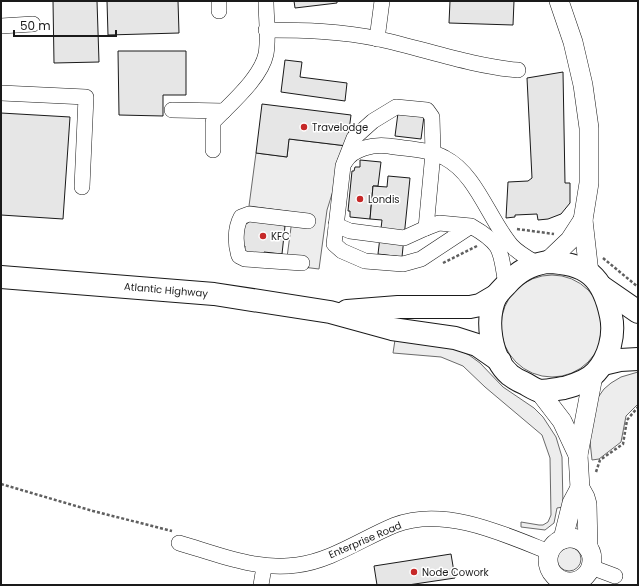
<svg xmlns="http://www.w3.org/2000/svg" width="639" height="586" font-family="Poppins,sans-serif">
  <rect width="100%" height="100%" fill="#fff"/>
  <g fill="#ededed" stroke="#6a6a6a">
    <path d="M289 139 347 146 327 210 319 269 286 265 293 212 249 206 256 153 287 157Z"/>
    <circle cx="552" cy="326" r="51"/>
    <path d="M395 340 457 349 469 355 480 363 503 387 534 408 543 417 556 437 562 457 563 507 557 508 554 523 545 530 521 527V522L539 525H543L548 522 551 515 550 458 542 435 485 387 463 366 441 357 393 353Z"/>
    <path d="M638 372V404L626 416 621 442 599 459 592 460 589 432 594 403 604 389 611 383 621 377Z"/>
    <circle cx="569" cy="559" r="12"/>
  </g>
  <g fill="#e6e6e6" stroke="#1a1a1a">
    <path d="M53 1H97L99 62 54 63Z"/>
    <path d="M107 1H178L179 33 108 35Z"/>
    <path d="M294 1H337V3L295 8Z"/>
    <path d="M450 1H514L513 25 449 23Z"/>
    <path d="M118 51H186V95H163V116L119 115Z"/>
    <path d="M285 60 302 62 300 77 347 83 345 101 281 92Z"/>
    <path d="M563 72 565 183H570V203L561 214 548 219 538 220 537 214 515 215V217L506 218 508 182 528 181 532 178 527 78Z"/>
    <path d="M262 104 351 115 347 146 289 139 287 157 256 153Z"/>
    <path d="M1 113 70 117 63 219 1 215Z"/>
    <path d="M398 113 424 116 421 139 395 136Z"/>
    <path d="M360 160 381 162 378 186H373L370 219 350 217V211H348L352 171H354L355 167H360Z"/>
    <path d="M388 176 410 178 402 257 378 254 382 220 370 219 373 186 387 187Z"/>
    <path d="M249 218 285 226 282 254 264 252V255L244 254 245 246H241L244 223H248Z"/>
    <path d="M451 554 455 578 408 585H377L374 566Z"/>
  </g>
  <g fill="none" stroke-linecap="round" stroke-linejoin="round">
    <g stroke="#1a1a1a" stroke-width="16">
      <g id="minor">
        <path d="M219 11V1"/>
        <path d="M1 26 33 24"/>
        <path d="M266 30C304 30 341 31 379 39 425 49 471 66 518 70"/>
        <path d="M377 39 382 1"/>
        <path d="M1 93 86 97 82 187"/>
        <path d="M172 110 224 111"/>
        <path d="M213 150V122C230 104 261 78 266 54 269 37 266 18 266 1"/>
        <path d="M345 162C353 148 374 144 389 146 407 149 429 149 445 158 476 174 489 219 511 245 518 253 529 259 538 264"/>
        <path d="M336 225 350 231 404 238 426 228"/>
        <path d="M471 226 439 223 426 228 433 153 432 117 427 110 396 107 373 121 354 138 343 166 334 244 342 251 365 261 403 264 421 259 471 226C504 245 500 251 506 285"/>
        <path d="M302 263 245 259 239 256C235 244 235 228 241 217L249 214 308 221"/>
        <path d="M179 543C217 554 257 571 297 565 331 561 363 538 395 525 444 506 504 534 549 552"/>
        <path d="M591 567 615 576"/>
        <path d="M261 585 264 567"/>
      </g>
    </g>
    <g stroke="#1a1a1a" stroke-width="20">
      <g id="major">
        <path d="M559 1 573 42 583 85 589 128V183L583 220 589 273"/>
        <path d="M547 262 570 240 583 220"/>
        <path d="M539 391 562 421 578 455 580 488 585 497 587 504 588 548"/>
        <path d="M578 455 593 376"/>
        <circle cx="570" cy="560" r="22"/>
        <path d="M563 539 572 503 580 488"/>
      </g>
    </g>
    <g stroke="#1a1a1a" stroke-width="24">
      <g id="highway">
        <path d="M547 262C587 263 603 277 611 316 615 335 609 358 596 372 588 381 575 385 564 388 557 389 547 391 540 391 535 390 528 385 524 383 519 381 514 378 510 375 490 358 485 319 496 296 499 292 503 288 506 285 518 271 530 265 547 262Z"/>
        <path d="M1 277 214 294 330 312 392 329 455 338 477 345 500 361"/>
        <path d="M602 287 638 312"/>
        <path d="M347 311 398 307H470L480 305 497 295"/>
        <path d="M603 364 620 360 638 359"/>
      </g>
    </g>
    <g stroke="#5f5f5f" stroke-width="2.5" stroke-dasharray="3 2" stroke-linecap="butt">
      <path d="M517 229 554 234"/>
      <path d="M603 258 638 287"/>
      <path d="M443 263 477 246"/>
      <path d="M596 472 600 460 623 444 627 420 638 407"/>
      <path d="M1 484 93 511 172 531"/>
    </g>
    <use href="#minor" stroke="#fff" stroke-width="15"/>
    <use href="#major" stroke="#fff" stroke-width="19"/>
    <use href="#highway" stroke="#fff" stroke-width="22"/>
  </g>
  <g fill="#c62828" stroke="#fff" stroke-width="1.5">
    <circle cx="304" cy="127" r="4"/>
    <circle cx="360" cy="199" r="4"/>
    <circle cx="263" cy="236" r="4"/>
    <circle cx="414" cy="572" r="4"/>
  </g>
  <g text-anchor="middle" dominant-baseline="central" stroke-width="3" stroke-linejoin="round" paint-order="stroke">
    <g font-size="10" fill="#1a1a1a" stroke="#fff" text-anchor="start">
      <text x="312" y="127">Travelodge</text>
      <text x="368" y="199">Londis</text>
      <text x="271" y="236">KFC</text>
      <text x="422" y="572">Node Cowork</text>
    </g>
    <g font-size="10" fill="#1a1a1a" stroke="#fff">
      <text transform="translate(166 290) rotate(5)">Atlantic Highway</text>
      <text transform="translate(365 540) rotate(-23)">Enterprise Road</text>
    </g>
  </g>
  <rect width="639" height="586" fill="none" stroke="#1a1a1a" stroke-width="4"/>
  <path d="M14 30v6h102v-6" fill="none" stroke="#1a1a1a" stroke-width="2"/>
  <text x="20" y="30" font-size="12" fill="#1a1a1a" stroke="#ffffff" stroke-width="3" paint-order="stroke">50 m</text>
</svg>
